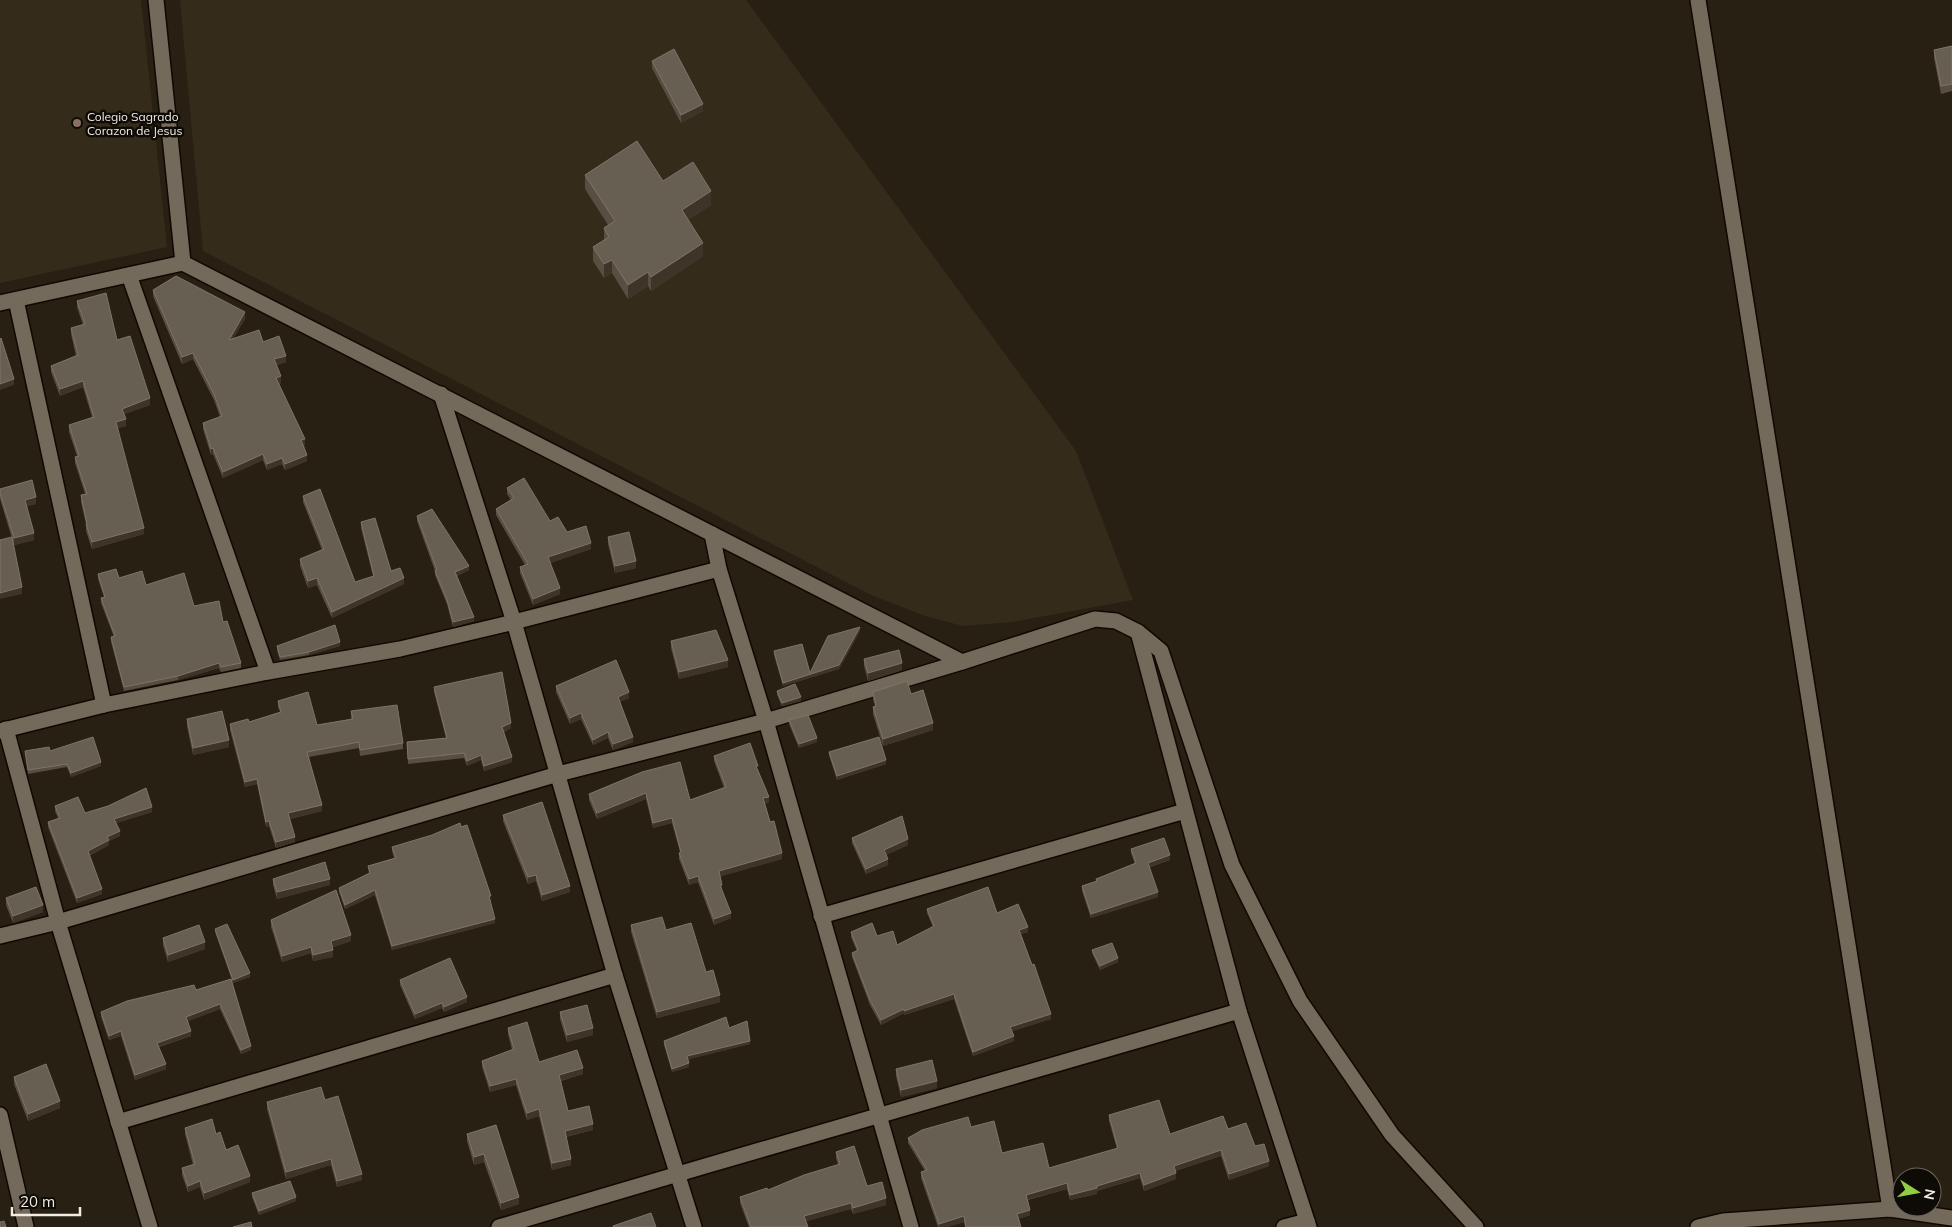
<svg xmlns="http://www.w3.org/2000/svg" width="1952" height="1227" font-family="Mulish,sans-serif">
  <rect width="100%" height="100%" fill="#282013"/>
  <g fill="#342b1b">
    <path d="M0 0H141L167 247 0 283Z"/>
    <path d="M180 0H746L1076 451 1133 600 1012 622 963 626 925 616 871 595 203 251Z"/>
  </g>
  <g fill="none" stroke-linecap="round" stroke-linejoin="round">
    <g stroke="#100902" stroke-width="18">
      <g id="street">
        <path d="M156 0 183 263"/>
        <path d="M1698 0 1890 1209"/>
        <path d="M129 275 268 672"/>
        <path d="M16 300 104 705"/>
        <path d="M0 303 183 263 962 662 766 721 558 774 58 922 0 936"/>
        <path d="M441 394 514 622 615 975 694 1227"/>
        <path d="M712 534 719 569 766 721 911 1227"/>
        <path d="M1138 632 1161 651 1232 865 1300 1001 1392 1135 1476 1227"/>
        <path d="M962 662 1095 619 1116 621 1138 632 1239 1011 1309 1227"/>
        <path d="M6 729 58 922 150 1227"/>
        <path d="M0 731 104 705 268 672 400 649 514 622 719 569"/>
        <path d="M821 916 1185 811"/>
        <path d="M0 1115 26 1227"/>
        <path d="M118 1122 615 975"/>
        <path d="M499 1227C745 1153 992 1084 1239 1011"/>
        <path d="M1284 1227 1307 1221"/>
        <path d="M1698 1227 1723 1221 1890 1209 1952 1218"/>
      </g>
    </g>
    <use href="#street" stroke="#746a5c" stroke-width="15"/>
  </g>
  <g fill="#584e41">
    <path d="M1952 46V91L1941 94 1934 58V50Z"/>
    <path d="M652 61 703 111 681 123 652 68Z"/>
    <path d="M585 175 663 181 711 205 688 220 703 256 651 291 648 286 628 299 612 273 604 278 593 261V247L604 240V228L608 225 585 189Z"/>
    <path d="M153 290 245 319 233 338 263 342 286 362 277 365 281 383 279 384 305 445 304 446 307 461 285 470 282 464 267 470 263 460 223 478 213 454 211 455 203 429V423L220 417 214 400 193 359 182 364 153 296Z"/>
    <path d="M77 301 117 340 150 405 124 414 126 426 117 428 144 534 92 549 86 531V524L81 502V495L85 494 75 463V457L77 456 69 432V425L92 417 83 387 60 396 51 372V366L76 356 71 334V328L83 325 77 307Z"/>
    <path d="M507 488 550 521 591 549 550 563 560 594 533 605 520 573V567L525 565 496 515V509L511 500 507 494Z"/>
    <path d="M0 489 36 504 26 506 34 540 14 545 0 499Z"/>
    <path d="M303 496 355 582 373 576 361 528V522L391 571 404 584 332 618 317 585 308 588 300 566V559L322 550 303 502Z"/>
    <path d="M417 516 469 570 457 576 474 621 453 627 447 604 435 575V571L417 521Z"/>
    <path d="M608 537 636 568 615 573 608 544Z"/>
    <path d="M98 574 119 578 146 585 194 606 223 622 241 663V668L221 672 219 668 178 680 124 691 111 642V637H114L101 603V598L104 597 98 579Z"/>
    <path d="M860 631 839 669 783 686 774 655V651L810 673Z"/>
    <path d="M671 641 728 667 679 679 671 648Z"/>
    <path d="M277 646H340L309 655 280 660 277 650Z"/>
    <path d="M864 659 902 670 868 681 864 666Z"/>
    <path d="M556 686 629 698 620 702 633 742 613 750 608 738 593 745 581 719 570 724 556 692Z"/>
    <path d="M434 687 511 728 504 732 512 762 484 771 481 760 467 766 464 758 408 764 407 742 446 738 434 692Z"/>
    <path d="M777 691 801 701 782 706 777 695Z"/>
    <path d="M873 692 911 694 933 730 883 746 873 714V707L875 706 873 699Z"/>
    <path d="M278 701 317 725 351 719V711L403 743V749L360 756 359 748 309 757 322 811 290 819 295 842 276 848 269 826 266 827 257 784 245 787 230 730V724L249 722 280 712 278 707Z"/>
    <path d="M187 719 229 747 193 755 187 726Z"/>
    <path d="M789 720 817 742 799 748 789 724Z"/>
    <path d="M25 751H50L101 766 71 777 67 767 28 774Z"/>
    <path d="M829 752 886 764 837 780 829 755Z"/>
    <path d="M714 756 758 770 769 802 765 804 782 859 720 876 722 890 731 918 714 925 698 882 689 885 679 859V853L680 852 672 823 653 828 646 799 597 819 589 800V794L642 772 690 800 724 788 714 761Z"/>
    <path d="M55 806 85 813 152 812 116 823 120 836 109 841V845L89 856 102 894 77 903 48 827V822L58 818 55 811Z"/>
    <path d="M503 815 570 892 542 901 536 881 528 884 503 821Z"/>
    <path d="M852 838 908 845 886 855 888 865 866 874 852 843Z"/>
    <path d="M392 847 491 900H490L495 923 392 950 375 895 345 909 339 892V888L369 873 368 866 394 858 392 851Z"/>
    <path d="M1131 849 1170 860 1150 867 1158 897 1091 918 1082 891V886L1096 882V879L1135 864 1131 853Z"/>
    <path d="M273 879 330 885 277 899 273 885Z"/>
    <path d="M6 898 43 912 13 923 6 905Z"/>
    <path d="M927 909 997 913 1028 932 1021 934 1051 1019 1012 1031 1014 1041 973 1056 954 999 904 1015V1013L881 1025 870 1005 852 957V953L857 951 851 937V932L877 936 897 945 933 927 927 913Z"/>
    <path d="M271 920 351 941 333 947V957L313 961 311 953 282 962 271 927Z"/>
    <path d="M631 925 666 930 706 972 720 1002 657 1018 631 932Z"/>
    <path d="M215 929 250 977 233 983 215 932Z"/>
    <path d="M163 938 205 949 168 962 163 945Z"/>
    <path d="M1092 950 1118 962 1100 970 1092 953Z"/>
    <path d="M231 979 251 1050 241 1054 220 1009 188 1021 191 1036 159 1047 166 1069 135 1080 121 1036 109 1040 101 1017V1012L196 990Z"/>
    <path d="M400 980 467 1002 444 1012 442 1008 415 1019 400 985Z"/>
    <path d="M560 1012 593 1035 567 1042 560 1019Z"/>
    <path d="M508 1028 539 1062 583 1074 561 1081 568 1111 593 1130 566 1137 571 1165 552 1170 539 1116 527 1120 516 1085 490 1092 482 1067V1061L512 1050 508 1034Z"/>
    <path d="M729 1028 750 1044 688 1059 689 1067 672 1072 664 1045V1041Z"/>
    <path d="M896 1069 937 1088 901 1097 896 1076Z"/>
    <path d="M14 1077 60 1108 28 1121 14 1084Z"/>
    <path d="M325 1100 362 1180 337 1187 331 1165 286 1179 267 1109V1102Z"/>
    <path d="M1109 1115 1170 1134 1228 1129 1255 1146 1269 1166 1229 1180 1221 1156 1175 1171 1176 1179 1144 1191 1140 1178 1097 1191V1194L1070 1200 1067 1189 1028 1200 1030 1215 1018 1219 1021 1227H965L964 1222 948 1227H938L921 1178V1172L925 1171 908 1143V1138L971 1127 1002 1153 1049 1168 1117 1149 1109 1121Z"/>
    <path d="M496 1125 519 1204 501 1210 484 1162 474 1165 467 1141V1134Z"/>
    <path d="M185 1128 216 1134 250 1182 204 1200 200 1187 188 1192 182 1175V1168L193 1165 185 1134Z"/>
    <path d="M836 1152 867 1186 886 1205 853 1214 851 1209 806 1221 808 1227H749L740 1203V1197L768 1190 838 1165 836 1158Z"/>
    <path d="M252 1193 296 1201 259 1215 252 1197Z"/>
  </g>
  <g fill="#3e3427">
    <path d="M703 104V111L681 123V115Z"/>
    <path d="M711 191V205L682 224V210Z"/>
    <path d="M703 243V256L651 291V277Z"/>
    <path d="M612 260V273L604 278V264Z"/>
    <path d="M648 272V286L628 299V285Z"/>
    <path d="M245 312V319L229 346V340Z"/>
    <path d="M193 353V359L182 364V357Z"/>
    <path d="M286 356V362L274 366V359Z"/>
    <path d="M281 376V383L276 385V378Z"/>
    <path d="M14 379V385L0 390V384Z"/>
    <path d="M83 381V387L60 396V389Z"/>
    <path d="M150 398V405L122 415V409Z"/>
    <path d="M126 419V426L116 429V422Z"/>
    <path d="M305 439V445L301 446V440Z"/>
    <path d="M213 448V454L211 455V449Z"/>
    <path d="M263 454V460L223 478V472Z"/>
    <path d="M307 455V461L285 470V464Z"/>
    <path d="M282 458V464L267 470V464Z"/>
    <path d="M36 497V504L25 507V500Z"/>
    <path d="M144 528V534L92 549V542Z"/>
    <path d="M34 533V540L14 545V538Z"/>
    <path d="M591 543V549L548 564V557Z"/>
    <path d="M636 561V568L615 573V566Z"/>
    <path d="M469 566V570L455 577V572Z"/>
    <path d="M317 578V585L308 588V581Z"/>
    <path d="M404 578V584L332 618V612Z"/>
    <path d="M22 587V594L0 599V593Z"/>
    <path d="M560 588V594L533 605V599Z"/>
    <path d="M474 617V621L453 627V622Z"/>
    <path d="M860 627V631L839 669 783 686V683L839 665Z"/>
    <path d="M340 642V646L309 655V652Z"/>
    <path d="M728 660V667L679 679V672Z"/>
    <path d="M219 663V668L178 680V676Z"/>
    <path d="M902 663V670L868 681V673Z"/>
    <path d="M629 692V698L618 703V697Z"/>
    <path d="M801 697V701L782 706V703Z"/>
    <path d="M581 713V719L570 724V718Z"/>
    <path d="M511 723V728L502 732V727Z"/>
    <path d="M933 723V730L883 746V739Z"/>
    <path d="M608 732V738L593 745V740Z"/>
    <path d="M633 737V742L613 750V744Z"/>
    <path d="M817 738V742L799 748V744Z"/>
    <path d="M229 740V747L193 755V748Z"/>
    <path d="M481 755V760L467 766V761Z"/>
    <path d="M512 757V762L484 771V766Z"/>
    <path d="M886 760V764L837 780V776Z"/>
    <path d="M101 762V766L71 777V773Z"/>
    <path d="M257 779V784L245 787V782Z"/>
    <path d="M646 793V799L597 819V813Z"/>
    <path d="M769 797V802L763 804V798Z"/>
    <path d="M322 805V811L288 819V813Z"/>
    <path d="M152 807V812L114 824V819Z"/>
    <path d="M672 818V823L653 828V823Z"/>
    <path d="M269 821V826L266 827V822Z"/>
    <path d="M120 831V836L109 841V845L88 856V851L107 837Z"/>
    <path d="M295 837V842L276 848V842Z"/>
    <path d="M908 839V845L884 856V850Z"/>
    <path d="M782 853V859L719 877V871Z"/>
    <path d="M1170 855V860L1148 867V863Z"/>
    <path d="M888 859V865L866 874V869Z"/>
    <path d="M536 875V881L528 884V877Z"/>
    <path d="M698 876V882L689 885V879Z"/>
    <path d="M330 879V885L277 899V892Z"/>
    <path d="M570 886V892L542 901V895Z"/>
    <path d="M102 889V894L77 903V898Z"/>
    <path d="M375 890V895L345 909V905Z"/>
    <path d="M1158 892V897L1091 918V914Z"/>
    <path d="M43 905V912L13 923V916Z"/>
    <path d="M731 913V918L714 925V919Z"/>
    <path d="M495 919V923L392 950V946Z"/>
    <path d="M1028 927V932L1019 935V930Z"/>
    <path d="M351 935V941L331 948V941Z"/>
    <path d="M205 942V949L168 962V955Z"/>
    <path d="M311 947V953L282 962V956Z"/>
    <path d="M333 950V957L313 961V955Z"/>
    <path d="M1118 958V962L1100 970V966Z"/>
    <path d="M250 973V977L233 983V980Z"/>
    <path d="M954 994V999L904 1015V1011Z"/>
    <path d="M720 995V1002L657 1018V1012Z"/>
    <path d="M467 997V1002L444 1012V1007Z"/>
    <path d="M442 1003V1008L415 1019V1014Z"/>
    <path d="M220 1004V1009L186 1022V1017Z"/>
    <path d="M904 1009V1013L881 1025V1020Z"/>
    <path d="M1051 1014V1019L1010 1032V1027Z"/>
    <path d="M593 1028V1035L567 1042V1035Z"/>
    <path d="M121 1031V1036L109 1040V1036Z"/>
    <path d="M191 1031V1036L157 1047V1043Z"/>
    <path d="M1014 1036V1041L973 1056V1052Z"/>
    <path d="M750 1041V1044L687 1060V1056Z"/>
    <path d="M251 1046V1050L241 1054V1050Z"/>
    <path d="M689 1063V1067L672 1072V1069Z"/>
    <path d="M166 1064V1069L135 1080V1075Z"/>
    <path d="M583 1068V1074L559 1081V1075Z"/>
    <path d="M516 1079V1085L490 1092V1086Z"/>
    <path d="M937 1081V1088L901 1097V1090Z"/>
    <path d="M60 1101V1108L28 1121V1114Z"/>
    <path d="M539 1109V1116L527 1120V1113Z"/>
    <path d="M593 1124V1130L565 1137V1131Z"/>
    <path d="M1221 1150V1156L1174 1171V1166Z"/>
    <path d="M484 1154V1162L474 1165V1157Z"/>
    <path d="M331 1159V1165L286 1179V1172Z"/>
    <path d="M571 1159V1165L552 1170V1163Z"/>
    <path d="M1269 1161V1166L1229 1180V1174Z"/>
    <path d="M1140 1173V1178L1097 1191V1194L1070 1200V1195Z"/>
    <path d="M1176 1173V1179L1144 1191V1185Z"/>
    <path d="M362 1174V1180L337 1187V1181Z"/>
    <path d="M250 1176V1182L204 1200V1193Z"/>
    <path d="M200 1181V1187L188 1192V1186Z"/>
    <path d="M1067 1183V1189L1026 1200V1195Z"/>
    <path d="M296 1197V1201L259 1215V1211Z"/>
    <path d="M519 1197V1204L501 1210V1203Z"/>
    <path d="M886 1198V1205L853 1214V1208Z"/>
    <path d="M851 1203V1209L804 1222V1216Z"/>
    <path d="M1030 1210V1215L1017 1219V1214Z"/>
    <path d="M964 1216V1222L948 1227H939V1224Z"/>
  </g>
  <g fill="#685f53" stroke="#7e756a">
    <path d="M1952 46V84L1941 86 1934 50Z"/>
    <path d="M674 49 703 104 681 115 652 61Z"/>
    <path d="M637 141 663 181 693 162 711 191 682 210 703 243 651 277 648 272 628 285 612 260 604 264 593 247 609 237 604 228 615 221 585 175Z"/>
    <path d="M176 276 245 312 229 340 259 330 263 342 279 336 286 356 274 359 281 376 276 378 305 439 301 440 307 455 285 464 282 458 267 464 263 454 223 472 213 448 211 449 203 423 222 416 214 394 193 353 182 357 153 290Z"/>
    <path d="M106 293 117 340 130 336 150 398 122 409 126 419 116 422 144 528 92 542 86 524H87L81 495 87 494 75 457 79 456 69 425 94 417 83 381 60 389 51 366 78 355 71 328 85 324 77 301Z"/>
    <path d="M1 338 14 379 0 384V339Z"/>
    <path d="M524 478 550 521 558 517 567 532 586 526 591 543 548 557 560 588 533 599 520 567 528 564 496 509 514 498 507 488Z"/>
    <path d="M32 480 36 497 25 500 34 533 14 538 0 493V489Z"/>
    <path d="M320 489 355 582 374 576 361 522 375 518 391 571 400 568 404 578 332 612 317 578 308 581 300 559 324 549 303 496Z"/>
    <path d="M432 509 469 566 455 572 474 617 453 622 447 600 435 571 437 570 417 516Z"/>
    <path d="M629 532 636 561 615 566 608 537Z"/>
    <path d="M12 537 22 587 0 593V540Z"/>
    <path d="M116 569 119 578 142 571 146 585 184 573 194 606 219 601 223 622 227 621 241 663 221 667 219 663 178 676 124 687 111 637 115 636 101 598 105 597 98 574Z"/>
    <path d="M335 625 340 642 309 652 280 657 277 646Z"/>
    <path d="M860 627 839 665 783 683 774 651 802 644 810 673 828 636Z"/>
    <path d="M716 630 728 660 679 672 671 641Z"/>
    <path d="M899 650 902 663 868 673 864 659Z"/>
    <path d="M616 660 629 692 618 697 633 737 613 744 608 732 593 740 581 713 570 718 556 686Z"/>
    <path d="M502 672 511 723 502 727 512 757 484 766 481 755 467 761 464 753 408 759 407 742 447 738 434 687Z"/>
    <path d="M907 681 911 694 923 690 933 723 883 739 873 707 876 706 873 692Z"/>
    <path d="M795 684 801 697 782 703 777 691Z"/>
    <path d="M308 692 317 725 353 719 351 711 397 705 403 743 360 750 359 742 307 752 322 805 288 813 295 837 276 842 269 821 266 822 257 779 245 782 230 724 248 719 249 722 281 712 278 701Z"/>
    <path d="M222 711 229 740 193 748 187 719Z"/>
    <path d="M808 715 817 738 799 744 789 720Z"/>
    <path d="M93 737 101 762 71 773 67 764 28 770 25 751 49 747 50 751Z"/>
    <path d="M879 737 886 760 837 776 829 752Z"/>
    <path d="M750 743 758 766H756L769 797 763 798 770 822 774 821 782 853 719 871 722 885H720L731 913 714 919 698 876 689 879 679 853 681 852 672 818 653 823 646 793 597 813 589 794 642 772 680 762 690 800 726 787 714 756Z"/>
    <path d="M146 788 152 807 114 819 120 831 107 837 109 840 88 851 102 889 77 898 48 822 60 818 55 806 78 797 85 813 108 806Z"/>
    <path d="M542 802 570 886 542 895 536 875 528 877 503 815Z"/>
    <path d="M902 816 908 839 884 850 888 859 866 869 852 838Z"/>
    <path d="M460 823 461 827 467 825 491 896H489L495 919 392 946 375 890 345 905 339 888 370 873 368 866 396 858 392 847 432 835Z"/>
    <path d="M1164 838 1170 855 1148 863 1158 892 1091 914 1082 886 1097 881 1096 879 1136 863 1131 849Z"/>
    <path d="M325 862 330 879 277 892 273 879Z"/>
    <path d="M36 887 43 905 13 916 6 898Z"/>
    <path d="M988 887 997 913 1018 904 1028 927 1019 930 1032 965 1034 964 1051 1014 1010 1027 1014 1036 973 1052 954 994 904 1011V1009L881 1020 870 1000 852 953 858 950 851 932 872 923 877 936 893 931 897 945 934 926 927 909Z"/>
    <path d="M336 890 351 935 331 941 333 950 313 955 311 947 282 956 271 920Z"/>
    <path d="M662 917 666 930 691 923 706 972 713 970 720 995 657 1012 631 925Z"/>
    <path d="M227 924 250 973 233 980 215 929Z"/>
    <path d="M199 925 205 942 168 955 163 938Z"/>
    <path d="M1112 943 1118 958 1100 966 1092 950Z"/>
    <path d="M450 958 467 997 444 1007 442 1003 415 1014 400 980Z"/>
    <path d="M231 979 251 1046 241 1050 220 1004 186 1017 191 1031 157 1043 166 1064 135 1075 121 1031 109 1036 101 1012 127 1001 194 985 196 990Z"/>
    <path d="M587 1005 593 1028 567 1035 560 1012Z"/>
    <path d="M726 1017 729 1028 747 1021 750 1041 687 1056 689 1063 672 1069 664 1041Z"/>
    <path d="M527 1022 539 1062 577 1050 583 1068 559 1075 568 1111 589 1106 593 1124 565 1131 571 1159 552 1163 539 1109 527 1113 516 1079 490 1086 482 1061 514 1049 508 1028Z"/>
    <path d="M932 1060 937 1081 901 1090 896 1069Z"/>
    <path d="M46 1064 60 1101 28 1114 14 1077Z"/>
    <path d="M321 1087 325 1100 338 1096 362 1174 337 1181 331 1159 286 1172 267 1102Z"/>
    <path d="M1159 1100 1170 1134 1223 1116 1228 1129 1246 1123 1255 1146 1264 1144 1269 1161 1229 1174 1221 1150 1174 1166 1176 1173 1144 1185 1140 1173 1097 1186V1188L1070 1195 1067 1183 1026 1195 1030 1210 1017 1214 1021 1227H966L964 1216 939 1224 921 1172 927 1170 908 1138 922 1130 968 1117 971 1127 994 1121 1002 1153 1043 1143 1049 1168 1118 1148 1109 1115Z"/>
    <path d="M212 1119 216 1134 220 1132 226 1150 238 1145 250 1176 204 1193 200 1181 188 1186 182 1168 195 1164 185 1128Z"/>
    <path d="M496 1125 519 1197 501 1203 484 1154 474 1157 467 1134Z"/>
    <path d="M854 1146 867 1186 882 1182 886 1198 853 1208 851 1203 804 1216 808 1227H751L740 1197 767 1188 768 1190 804 1175 840 1164 836 1152Z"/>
    <path d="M290 1181 296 1197 259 1211 252 1193Z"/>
    <path d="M651 1213 656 1227H613V1226Z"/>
    <path d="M4 1221 6 1227H0V1222Z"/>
    <path d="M251 1222 252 1227H233Z"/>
  </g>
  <circle fill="#8d6e63" stroke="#0e0a06" stroke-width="2" cx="77" cy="123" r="5"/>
  <g text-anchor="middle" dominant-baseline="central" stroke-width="5" stroke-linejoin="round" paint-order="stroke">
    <g font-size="12" fill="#f2ede4" stroke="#0e0a06" text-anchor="start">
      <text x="87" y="116">Colegio Sagrado<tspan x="87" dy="14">Corazon de Jesus</tspan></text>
    </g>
  </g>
  <g transform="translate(1917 1192) rotate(101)"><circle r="24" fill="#0e0a06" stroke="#69655f"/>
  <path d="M0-4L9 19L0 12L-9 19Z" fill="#8fcd42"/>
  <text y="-8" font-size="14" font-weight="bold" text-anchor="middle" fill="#f2ede4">N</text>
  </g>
  <path d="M12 1207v8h68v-8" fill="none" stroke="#f2ede4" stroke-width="2.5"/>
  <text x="20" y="1207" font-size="15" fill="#f2ede4" stroke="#0e0a06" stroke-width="4" paint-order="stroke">20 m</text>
</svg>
